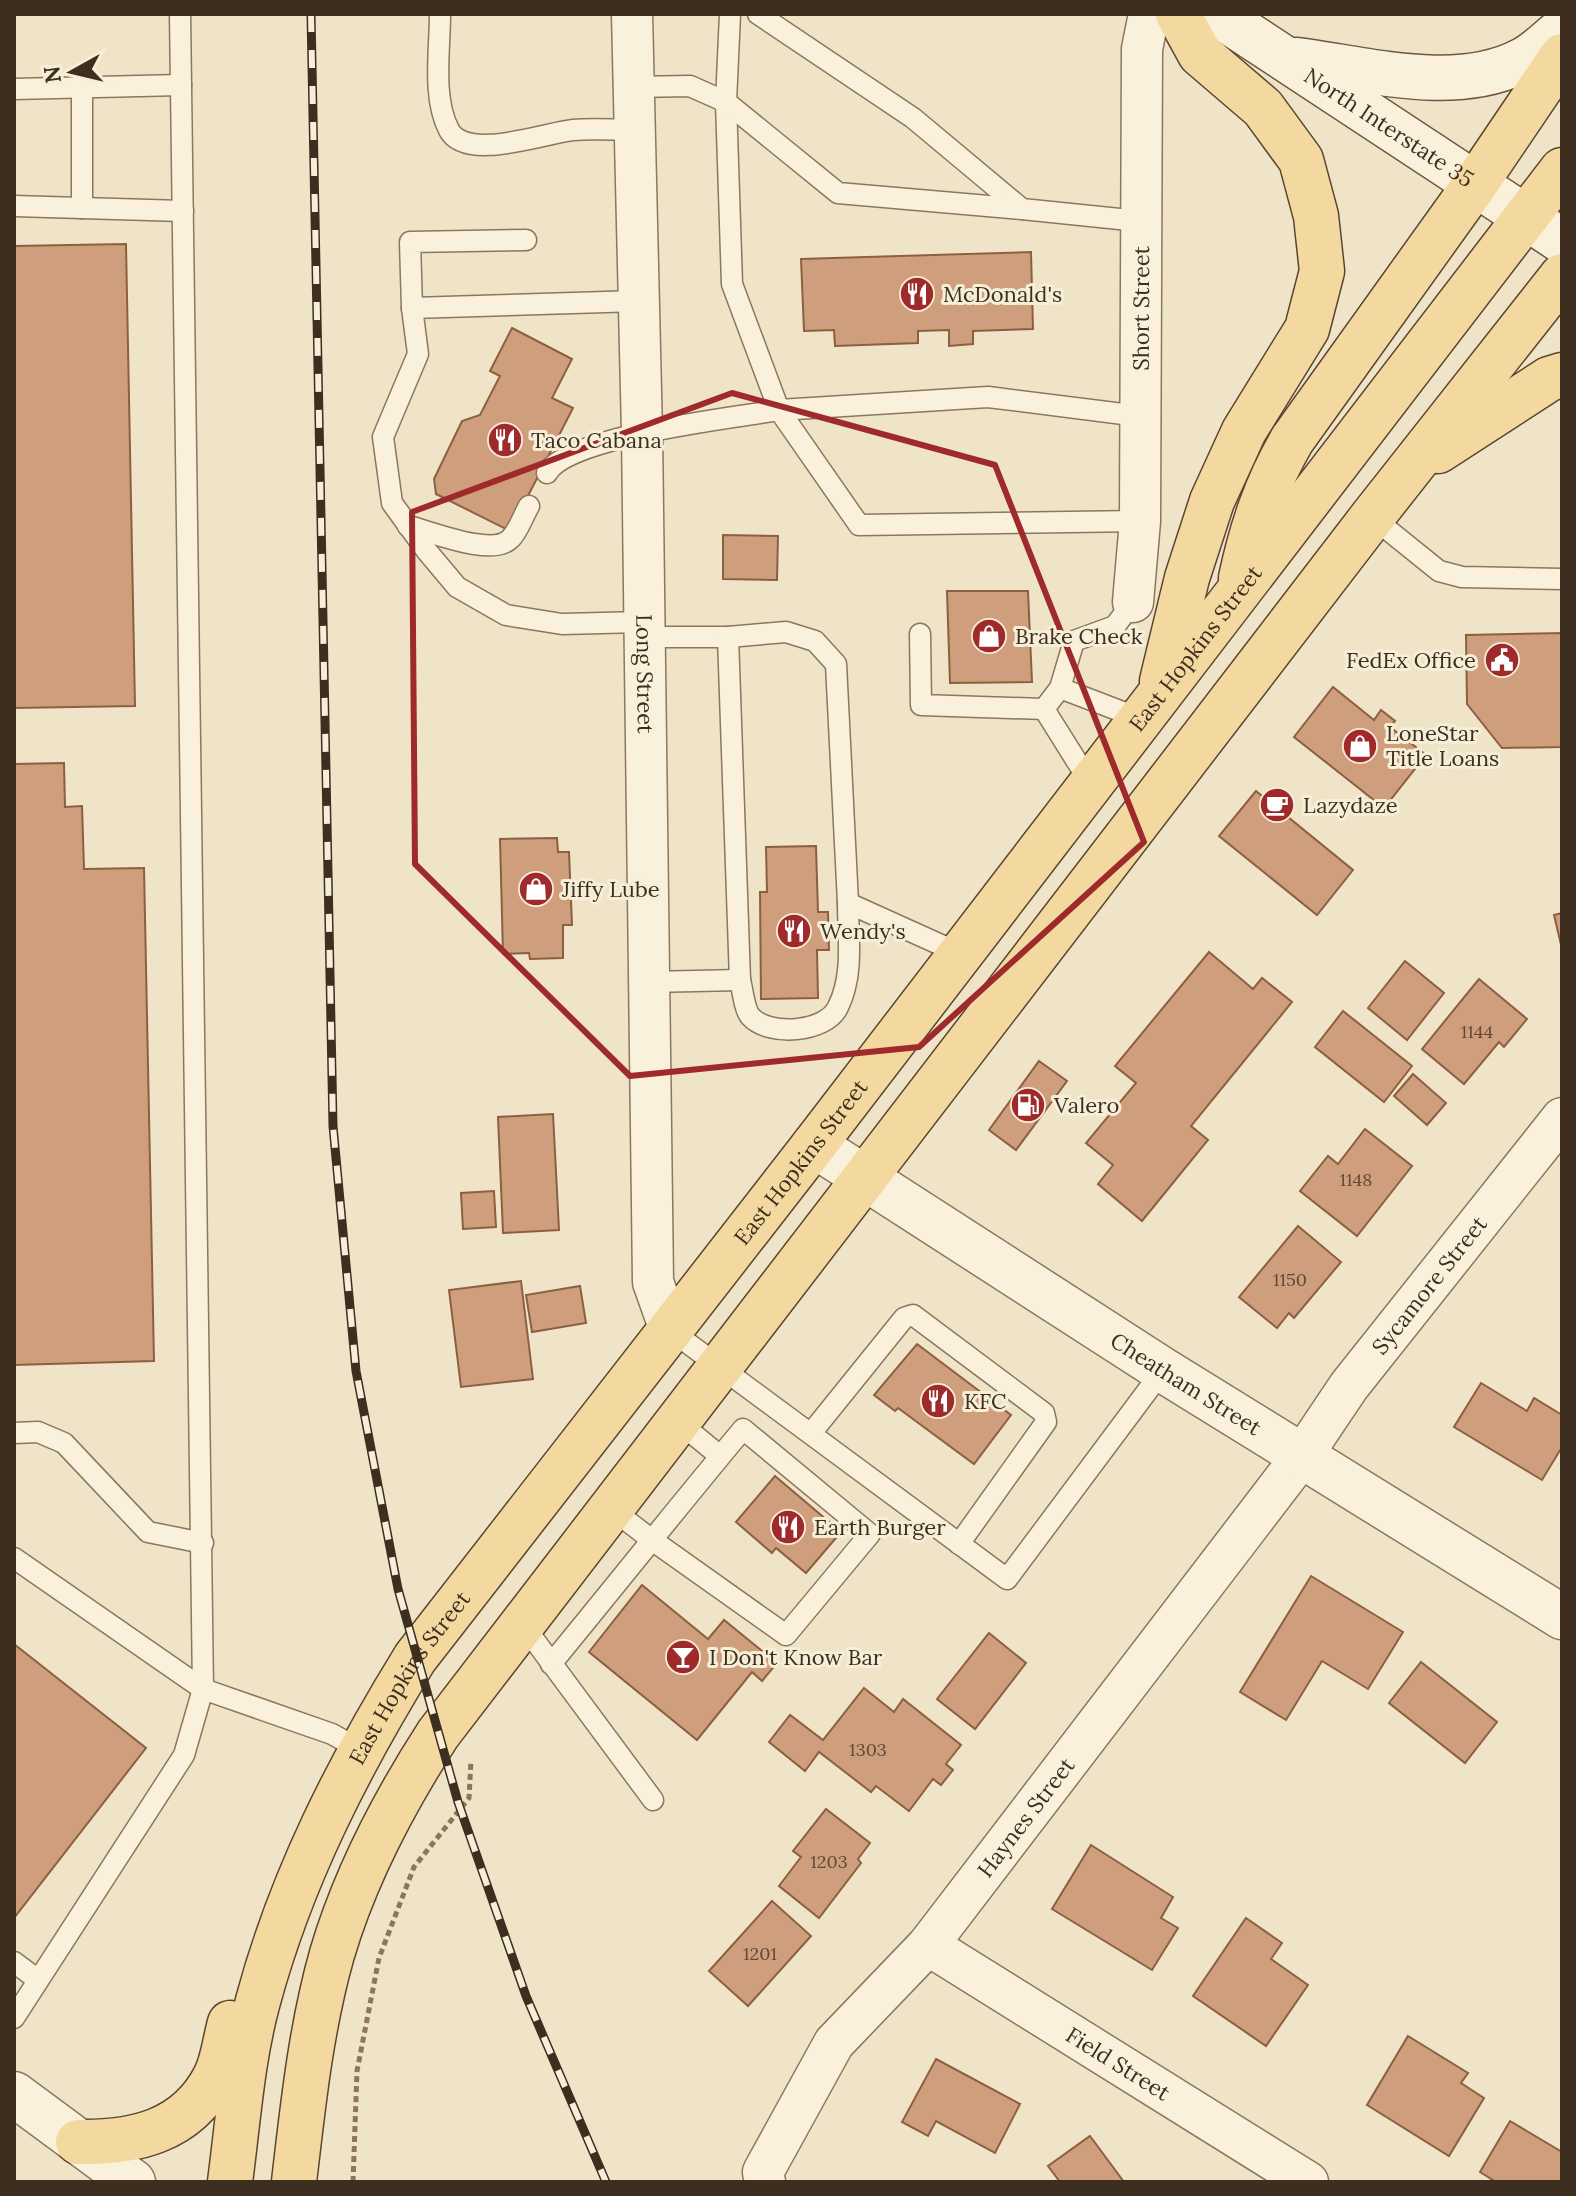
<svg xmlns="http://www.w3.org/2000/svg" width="1576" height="2196" font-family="Lora,serif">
  <rect width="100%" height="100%" fill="#f0e4c8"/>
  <g fill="#cf9f7d" stroke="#8d5f41" stroke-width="2">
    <path d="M126 244 135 706 14 708V246Z"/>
    <path d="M1031 252 1033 329 973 331V344L949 346V330L918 331V343L835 346 834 330 804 331 801 259Z"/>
    <path d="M512 328 572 359 552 398 573 408 510 531 436 494 434 479 462 421 480 415 500 376 490 371Z"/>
    <path d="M723 535 778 536 777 580 723 579Z"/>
    <path d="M947 591H1028L1032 682 950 683Z"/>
    <path d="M1562 633V747L1502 748 1467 704 1466 635Z"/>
    <path d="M1333 687 1374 720 1381 710 1395 721 1390 727 1426 755 1384 808 1294 737Z"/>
    <path d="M64 763 65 807 82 806 84 869 144 868 154 1361 14 1365V764Z"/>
    <path d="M1256 791 1353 870 1317 915 1219 836Z"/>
    <path d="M557 838 558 852H569L572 925H563V958L530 959 529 953 503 954 500 839Z"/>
    <path d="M816 846 818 912H828L829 950H817L818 998 761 999 760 892H767L766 847Z"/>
    <path d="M1562 913V949L1554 915Z"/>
    <path d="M1209 952 1253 989 1262 978 1292 1002 1191 1126 1208 1140 1142 1221 1098 1184 1113 1165 1086 1143 1136 1083 1115 1066Z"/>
    <path d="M1405 961 1444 993 1407 1040 1368 1008Z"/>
    <path d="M1479 979 1527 1019 1504 1047 1499 1042 1464 1084 1422 1049Z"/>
    <path d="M1343 1011 1412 1066 1384 1102 1315 1047Z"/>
    <path d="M1039 1061 1067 1081 1016 1150 989 1130Z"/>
    <path d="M1413 1074 1446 1103 1427 1125 1394 1096Z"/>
    <path d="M553 1114 559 1230 503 1233 498 1117Z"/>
    <path d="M1365 1129 1412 1166 1357 1236 1300 1191 1328 1156 1338 1164Z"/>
    <path d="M494 1191 496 1227 463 1229 461 1193Z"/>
    <path d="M1298 1226 1341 1262 1294 1318 1289 1313 1277 1328 1239 1297Z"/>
    <path d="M521 1281 533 1379 461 1387 449 1290Z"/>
    <path d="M580 1286 586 1323 532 1332 526 1295Z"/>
    <path d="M917 1344 1011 1415 974 1464 898 1408 895 1411 874 1395Z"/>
    <path d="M1481 1383 1527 1411 1534 1398 1562 1415V1447L1542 1480 1454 1427Z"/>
    <path d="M775 1476 841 1532 806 1573 776 1548 772 1553 736 1522Z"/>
    <path d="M1311 1576 1403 1632 1368 1689 1322 1661 1286 1720 1240 1692Z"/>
    <path d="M642 1585 708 1639 724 1620 777 1663 762 1681 752 1672 697 1740 589 1652Z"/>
    <path d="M989 1633 1026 1663 975 1729 937 1699Z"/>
    <path d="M14 1644 146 1748 14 1918Z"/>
    <path d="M1421 1662 1497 1722 1465 1763 1389 1703Z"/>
    <path d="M864 1688 894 1712 903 1699 961 1745 946 1764 953 1770 941 1785 933 1779 909 1811 876 1786 871 1792 819 1752 805 1771 769 1742 790 1715 823 1740Z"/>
    <path d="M826 1809 870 1843 858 1859 861 1863 819 1918 779 1886 801 1857 793 1851Z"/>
    <path d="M1091 1845 1173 1897 1161 1918 1178 1928 1152 1970 1052 1909Z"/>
    <path d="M772 1901 811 1936 748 2006 709 1971Z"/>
    <path d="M1246 1918 1282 1943 1271 1959 1308 1985 1266 2046 1193 1996Z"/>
    <path d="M1408 2036 1468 2073 1461 2083 1484 2098 1449 2156 1367 2105Z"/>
    <path d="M936 2059 1020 2104 995 2153 936 2121 928 2136 902 2122Z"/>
    <path d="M1510 2121 1562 2152V2182H1496L1480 2172Z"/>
    <path d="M1090 2136 1124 2182H1060L1048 2166Z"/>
  </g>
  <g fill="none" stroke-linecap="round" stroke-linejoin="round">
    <g stroke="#8d765c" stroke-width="23">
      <g id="service">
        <path d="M440 14C440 50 432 98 449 130 466 162 545 133 573 130 593 128 615 130 635 130"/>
        <path d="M730 14 726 102 732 284 779 410 988 397 1139 416"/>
        <path d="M758 14 913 118 1022 209 1139 221"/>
        <path d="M82 87V208"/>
        <path d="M633 87 690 86 726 102 838 193 1022 209"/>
        <path d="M14 89 181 85"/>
        <path d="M14 206 183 211"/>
        <path d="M638 301 412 308 418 354 383 437 392 503 426 550 457 587 506 615 562 624 642 622"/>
        <path d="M412 308 410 242 526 240"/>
        <path d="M547 473C568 436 733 418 779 410L859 525 1140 521"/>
        <path d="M1372 517 1439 571 1462 577 1562 579"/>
        <path d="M408 526C432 532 492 557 510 539 518 532 523 516 529 506"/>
        <path d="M920 634 921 705 1044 709"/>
        <path d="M643 637H728L786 632 815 641 836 664 848 903"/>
        <path d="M728 637 740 980"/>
        <path d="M1060 688 1141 719"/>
        <path d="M1091 784 1044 709 1060 688 1074 641 1115 626 1133 602"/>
        <path d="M649 982 740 980C743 991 744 1008 750 1016 768 1037 826 1033 838 1007 854 975 848 938 848 903L961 954"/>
        <path d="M670 1330 1007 1579 1163 1370"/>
        <path d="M676 1420 720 1456"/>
        <path d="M812 1432 904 1318 913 1315 1044 1413 1046 1422 959 1544"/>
        <path d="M14 1433 38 1432 64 1443 148 1532 203 1543"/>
        <path d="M14 1558 203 1689 332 1734 359 1749"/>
        <path d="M521 1622 653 1800"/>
        <path d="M551 1664C615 1586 678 1507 743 1429L870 1534 786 1635 652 1540 609 1507"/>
        <path d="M14 1962 38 1980"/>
        <path d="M14 2018 184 1755 203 1689 180 14"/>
      </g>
    </g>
    <g stroke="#8d765c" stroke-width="43">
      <g id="minor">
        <path id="s1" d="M632 14 642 433 653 1282 670 1330"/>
        <path id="s2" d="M1133 602 1140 521 1142 49 1149 14"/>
        <path id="s3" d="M928 1945 1308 2182"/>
        <path id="s4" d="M765 2182 763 2172 834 2043 928 1945 1302 1456 1349 1386 1562 1118"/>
      </g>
    </g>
    <g stroke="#8d765c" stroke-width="47">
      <g id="tertiary">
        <path id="s5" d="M814 1145 1163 1370 1562 1617"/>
        <path d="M14 2094 133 2182"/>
      </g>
    </g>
    <g stroke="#6f573f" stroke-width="47">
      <g id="secondary">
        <path id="s6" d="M1217 14 1562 241"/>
        <path d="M1297 60C1367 69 1457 95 1523 60 1537 53 1549 40 1562 30"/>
      </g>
    </g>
    <g stroke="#5b4430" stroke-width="47">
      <g id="primary">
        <path d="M1438 451 1549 379 1562 375"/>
        <path d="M1241 578C1252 527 1266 485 1292 440L1474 186 1562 56"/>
        <path d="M1162 681 1187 578 1212 501 1244 431 1307 329 1322 271 1316 216 1301 160 1263 108 1200 54 1178 14"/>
        <path d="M78 2142C133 2143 187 2132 215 2077 223 2062 225 2040 230 2023"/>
        <path id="s7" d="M230 2182C238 2122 242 2059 258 2001 291 1878 349 1765 415 1658L814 1145 1562 170"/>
        <path d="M294 2182C303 2105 311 2028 332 1954 355 1876 394 1802 438 1734L1372 517 1562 276"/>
      </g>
    </g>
    <path stroke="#8d765c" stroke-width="5" stroke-dasharray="6 4" stroke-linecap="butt" d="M353 2182 357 2071 379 1958 414 1867 469 1798 471 1760"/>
    <use href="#service" stroke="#faf1dc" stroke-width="20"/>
    <use href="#minor" stroke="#faf1dc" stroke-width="40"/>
    <use href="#tertiary" stroke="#faf1dc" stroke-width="44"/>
    <use href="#secondary" stroke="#faf1dc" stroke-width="44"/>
    <use href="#primary" stroke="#f3d9a0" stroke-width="44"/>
    <g stroke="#3d2e20" stroke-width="9">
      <path id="rail" d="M311 14 333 1126 356 1371 398 1589 458 1802 526 1996 606 2182"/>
    </g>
    <use href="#rail" stroke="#f7eed8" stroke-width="6" stroke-dasharray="18" stroke-linecap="butt"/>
  </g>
  <path fill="none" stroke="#9e2a2b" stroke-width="6" stroke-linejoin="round" d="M732 393 995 465 1144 842 919 1047 630 1076 415 864 412 512Z"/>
  <defs>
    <g id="restaurant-disc" transform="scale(1.8)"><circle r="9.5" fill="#9e2a2b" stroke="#f7eed8"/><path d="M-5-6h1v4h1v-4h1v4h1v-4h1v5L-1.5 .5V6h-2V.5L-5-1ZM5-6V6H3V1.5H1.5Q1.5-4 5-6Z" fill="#fff"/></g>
    <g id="shop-disc" transform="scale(1.8)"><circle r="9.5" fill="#9e2a2b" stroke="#f7eed8"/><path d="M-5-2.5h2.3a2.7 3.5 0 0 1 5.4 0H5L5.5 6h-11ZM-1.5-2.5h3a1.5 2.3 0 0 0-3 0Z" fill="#fff"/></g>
    <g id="civic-disc" transform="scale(1.8)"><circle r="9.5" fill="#9e2a2b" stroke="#f7eed8"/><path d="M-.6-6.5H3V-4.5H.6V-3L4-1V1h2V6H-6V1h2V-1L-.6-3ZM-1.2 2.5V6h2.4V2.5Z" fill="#fff"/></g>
    <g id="cafe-disc" transform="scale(1.8)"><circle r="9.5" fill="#9e2a2b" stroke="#f7eed8"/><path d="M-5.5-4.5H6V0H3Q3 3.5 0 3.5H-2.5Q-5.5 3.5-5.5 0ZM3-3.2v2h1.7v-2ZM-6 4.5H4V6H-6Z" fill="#fff"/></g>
    <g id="fuel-disc" transform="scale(1.8)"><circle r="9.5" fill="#9e2a2b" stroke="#f7eed8"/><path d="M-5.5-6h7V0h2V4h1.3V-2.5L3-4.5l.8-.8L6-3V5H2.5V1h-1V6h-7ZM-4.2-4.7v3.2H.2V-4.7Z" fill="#fff"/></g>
    <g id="bar-disc" transform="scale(1.8)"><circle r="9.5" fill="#9e2a2b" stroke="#f7eed8"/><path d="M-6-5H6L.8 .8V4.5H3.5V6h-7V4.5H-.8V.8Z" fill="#fff"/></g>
  </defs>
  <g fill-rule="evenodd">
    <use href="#restaurant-disc" x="917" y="294"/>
    <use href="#restaurant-disc" x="505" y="440"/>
    <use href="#shop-disc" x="989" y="636"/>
    <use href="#civic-disc" x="1502" y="660"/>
    <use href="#shop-disc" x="1360" y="746"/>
    <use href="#cafe-disc" x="1277" y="805"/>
    <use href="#shop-disc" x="536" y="889"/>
    <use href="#restaurant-disc" x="794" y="931"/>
    <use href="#fuel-disc" x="1028" y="1105"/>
    <use href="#restaurant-disc" x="938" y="1401"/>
    <use href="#restaurant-disc" x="788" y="1527"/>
    <use href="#bar-disc" x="683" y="1657"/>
  </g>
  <g text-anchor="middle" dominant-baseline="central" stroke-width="6" stroke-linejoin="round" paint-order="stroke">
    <g font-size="18" fill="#624a37">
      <text x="1477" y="1031">1144</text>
      <text x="1356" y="1179">1148</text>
      <text x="1290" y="1279">1150</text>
      <text x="868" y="1749">1303</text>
      <text x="829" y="1861">1203</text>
      <text x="760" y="1953">1201</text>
    </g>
    <g font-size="22" fill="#3d2e20" stroke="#f7eed8">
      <text stroke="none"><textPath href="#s6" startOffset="206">North Interstate 35</textPath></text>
      <text stroke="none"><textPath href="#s2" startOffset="294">Short Street</textPath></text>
      <text stroke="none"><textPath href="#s7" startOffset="1838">East Hopkins Street</textPath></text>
      <text stroke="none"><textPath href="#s1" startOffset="660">Long Street</textPath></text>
      <text stroke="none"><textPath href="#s7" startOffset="1190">East Hopkins Street</textPath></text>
      <text stroke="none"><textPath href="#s4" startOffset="1122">Sycamore Street</textPath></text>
      <text stroke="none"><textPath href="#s5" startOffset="442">Cheatham Street</textPath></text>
      <text stroke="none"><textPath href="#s7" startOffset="542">East Hopkins Street</textPath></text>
      <text stroke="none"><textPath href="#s4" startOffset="454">Haynes Street</textPath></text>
      <text stroke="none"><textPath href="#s3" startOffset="224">Field Street</textPath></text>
    </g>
    <g font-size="22" fill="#3d2e20" stroke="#f7eed8" text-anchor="start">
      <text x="943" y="294">McDonald's</text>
      <text x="531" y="440">Taco Cabana</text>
      <text x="1015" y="636">Brake Check</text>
      <text x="1476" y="660" text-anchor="end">FedEx Office</text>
      <text x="1386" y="733">LoneStar<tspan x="1386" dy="25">Title Loans</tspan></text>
      <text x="1303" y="805">Lazydaze</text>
      <text x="562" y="889">Jiffy Lube</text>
      <text x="820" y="931">Wendy's</text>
      <text x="1054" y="1105">Valero</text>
      <text x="964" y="1401">KFC</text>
      <text x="814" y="1527">Earth Burger</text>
      <text x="709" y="1657">I Don't Know Bar</text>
    </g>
  </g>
  <rect width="1576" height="2196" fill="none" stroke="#3d2e20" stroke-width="32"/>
  <g transform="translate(72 72) rotate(262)" stroke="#f7eed8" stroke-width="6" paint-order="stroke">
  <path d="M0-6L14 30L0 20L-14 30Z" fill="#3d2e20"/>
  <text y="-12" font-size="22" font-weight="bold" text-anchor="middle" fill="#3d2e20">N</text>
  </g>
</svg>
